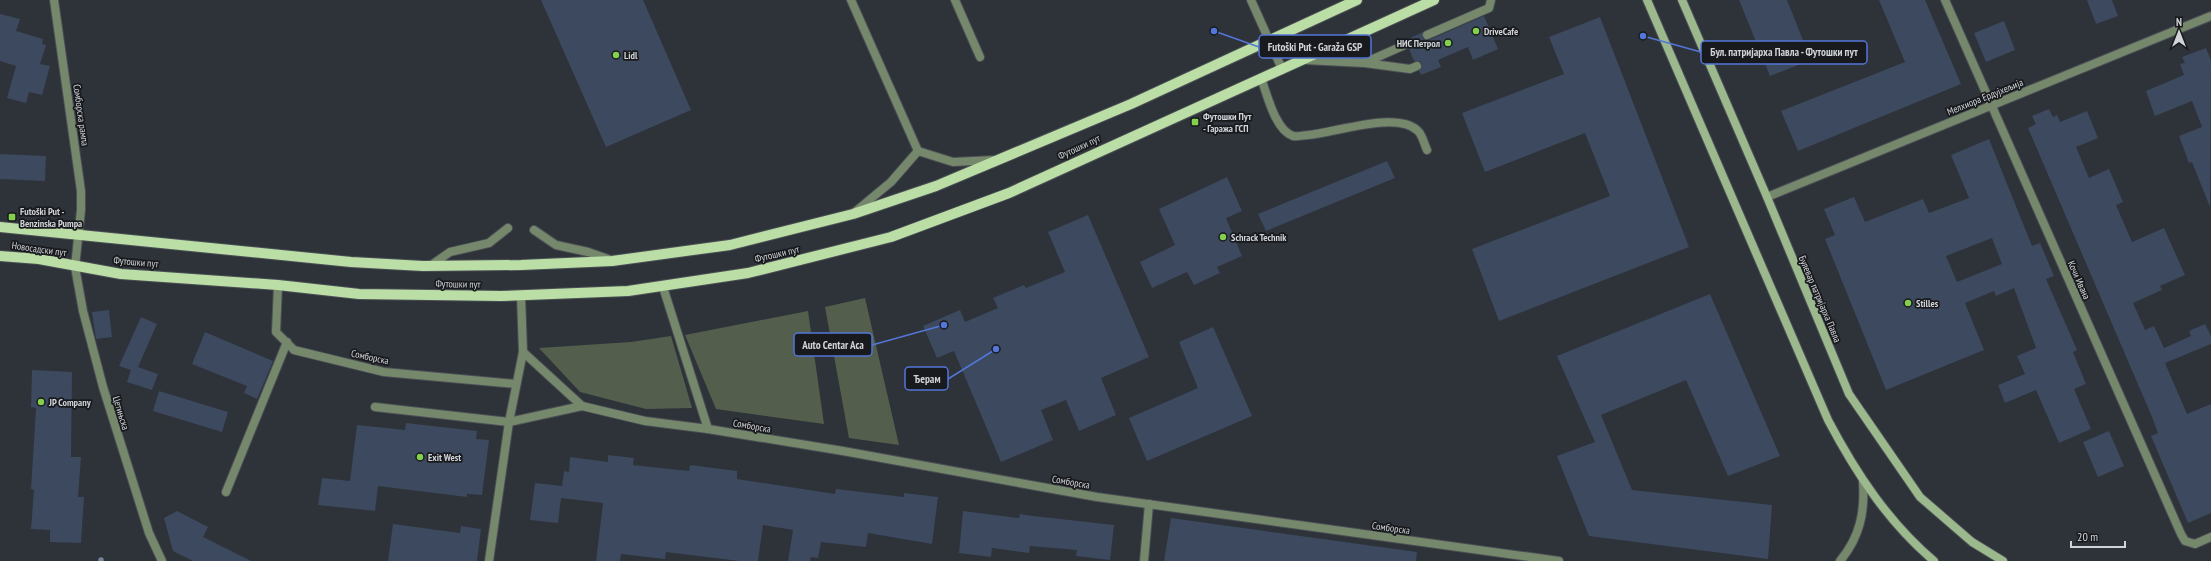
<svg xmlns="http://www.w3.org/2000/svg" width="2211" height="561" font-family="'PT Sans Narrow',sans-serif">
  <rect width="100%" height="100%" fill="#2e3239"/>
  <g fill="#535f4c">
    <path d="M865 298 899 445 849 438 825 307Z"/>
    <path d="M808 311 824 424 716 409 685 335Z"/>
    <path d="M671 336 692 408 646 409 580 392 539 348 631 342Z"/>
  </g>
  <g fill="none" stroke-linecap="round" stroke-linejoin="round">
    <path stroke="#75849c" stroke-width="5.5" d="M101 561V560"/>
  </g>
  <g fill="#3c495f" fill-rule="evenodd">
    <path d="M541 0H643L691 110 606 147Z"/>
    <path d="M1739 0H1787L1811 60 1770 76Z"/>
    <path d="M1879 0H1925L1961 84 1798 151 1781 111 1905 62Z"/>
    <path d="M2087 0H2112L2118 16 2096 24Z"/>
    <path d="M0 14 20 19 16 31 43 39 42 44 46 45 40 64 50 66 42 95 29 92 26 103 7 98 16 66 0 61Z"/>
    <path d="M1484 16 1498 49 1473 60 1468 47 1438 60 1441 67 1421 75 1419 71 1422 64 1420 61H1414L1409 49 1412 42 1408 39 1423 32V39L1429 40Z"/>
    <path d="M1600 17 1689 247 1499 321 1472 249 1610 196 1585 133 1485 172 1462 113 1564 74 1549 37Z"/>
    <path d="M2004 21 2015 50 1986 62 1974 33Z"/>
    <path d="M2206 48 2211 60 2210 207 2192 162 2189 163 2179 136 2202 127 2192 101 2155 116 2146 91 2184 75 2180 64 2185 63 2182 57Z"/>
    <path d="M2049 109 2053 117 2057 115 2060 122 2087 111 2098 138 2076 147 2089 178 2109 169 2123 202 2116 205 2132 242 2164 228 2185 275 2160 286 2162 290 2133 303 2145 330 2154 326 2164 348 2191 336 2189 331 2205 324 2211 336V344L2165 363 2187 414 2211 404V513L2188 523 2151 436 2158 433 2152 417 2028 128 2036 124 2032 116Z"/>
    <path d="M1989 139 2032 246 2040 243 2054 276 2046 279 2077 350 2073 352 2086 384 2074 389 2091 429 2059 443 2036 390 2005 403 1998 385 2025 374 2017 356 2036 348 2014 288 1996 296 1994 291 1965 303 1984 350 1886 390 1825 239 1835 235 1824 209 1854 197 1865 222 1923 199 1929 213 1969 198 1951 155ZM1992 238 2002 264 1957 282 1946 256Z"/>
    <path d="M0 154 46 156 45 181 0 179Z"/>
    <path d="M1387 161 1395 178 1266 231 1258 214Z"/>
    <path d="M1227 177 1242 211 1226 218 1242 256 1217 267 1220 273 1194 285 1187 272 1152 288 1140 262 1175 245 1159 209Z"/>
    <path d="M1088 215 1149 357 1101 378 1116 415 1079 431 1066 400 1041 410 1053 440 1001 462 954 351 937 358 923 326 960 310 965 322 998 308 993 298 1024 285 1026 288 1065 272 1048 232Z"/>
    <path d="M1710 294 1780 456 1728 476 1686 380 1601 415 1632 490 1772 505 1768 559 1589 536 1557 456 1595 442 1557 356Z"/>
    <path d="M109 310 112 337 96 339 92 312Z"/>
    <path d="M141 317 157 324 138 367 158 374 152 390 127 382 131 370 119 366Z"/>
    <path d="M1213 327 1252 416 1147 461 1129 418 1198 388 1179 342Z"/>
    <path d="M205 332 273 361 257 399 244 393 247 386 192 364Z"/>
    <path d="M32 370 72 372 71 457H81L78 497H84L81 543 50 542V530L31 529 34 490 31 489 36 408 31 407Z"/>
    <path d="M159 391 228 412 222 432 153 411Z"/>
    <path d="M406 423 477 431 476 439 489 440 482 495 467 494V497L378 486 375 511 318 505 322 478 350 481 357 425 405 430Z"/>
    <path d="M2109 431 2124 466 2098 477 2083 442Z"/>
    <path d="M608 455 634 458 633 465 689 471 690 465 737 471V479L835 494 836 489 904 497V493L938 497 932 544 868 533 866 547 821 542 818 558 811 557 810 561H788L793 530 763 525 758 561H739L666 552 665 559 621 554 620 561H596L603 503 561 498 558 523 530 520 535 483 562 486 564 471 569 472 570 457 608 462Z"/>
    <path d="M177 511 208 527 203 537 251 561H193L173 551 164 518Z"/>
    <path d="M963 511 1019 518 1020 514 1033 516 1114 525 1110 560 1076 556 1077 550 1030 546 1029 553 992 548 991 557 959 553Z"/>
    <path d="M1171 518 1417 552 1416 561H1164Z"/>
    <path d="M393 524 460 533 461 526 481 529 477 561H388Z"/>
  </g>
  <g fill="none" stroke-linecap="round" stroke-linejoin="round">
    <g stroke="#4b4f55" stroke-width="10">
      <g id="lane">
        <path d="M955 0 980 57"/>
        <path d="M1251 0 1282 69"/>
        <path d="M1427 35 1489 8 1491 0"/>
        <path d="M1305 60 1364 63 1407 44"/>
        <path d="M1365 63 1410 69 1417 66"/>
        <path d="M1261 78C1267 94 1275 130 1293 136 1297 137 1304 135 1308 135 1334 133 1398 110 1418 131 1423 136 1424 144 1427 150"/>
        <path d="M534 230 556 245 588 252 611 260"/>
        <path d="M430 266 450 252 489 243 508 228"/>
        <path d="M278 285 276 332 294 350 384 372 516 384"/>
        <path d="M663 287 708 429"/>
        <path d="M375 407 509 422"/>
        <path d="M226 492 287 342"/>
        <path d="M1144 561 1149 504"/>
      </g>
    </g>
    <g stroke="#4b4f55" stroke-width="10">
      <g id="street">
        <path d="M54 0 81 191V210L75 267 83 311 103 387 149 533 162 561"/>
        <path d="M851 0 918 151 953 162 994 160"/>
        <path d="M1945 0 2181 534 2185 541 2195 544 2211 537"/>
        <path d="M1767 197 2211 16"/>
        <path d="M856 211 891 182 918 151"/>
        <path d="M523 352 582 406 645 421 708 429 843 451 1097 497 1559 561"/>
        <path d="M509 422 582 406"/>
        <path d="M489 561 509 422 523 352 521 296"/>
        <path d="M1840 561C1860 537 1865 512 1863 482"/>
      </g>
    </g>
    <g stroke="#4b4f55" stroke-width="10">
      <g id="secondary">
        <path d="M1647 0 1828 420C1856 473 1888 522 1934 561"/>
        <path d="M1682 0 1767 197 1849 394 1920 497 1972 542 2003 561"/>
      </g>
    </g>
    <g stroke="#4b4f55" stroke-width="12">
      <g id="primary">
        <path d="M0 227 351 262 423 266 521 265 612 261 730 245 853 214 936 186 1131 104 1357 0"/>
        <path d="M0 256 39 259 121 274 278 285 359 294 501 296 628 291 748 273 891 237 1009 193 1434 0"/>
      </g>
    </g>
    <use href="#lane" stroke="#76886c" stroke-width="8"/>
    <use href="#street" stroke="#76886c" stroke-width="8"/>
    <use href="#secondary" stroke="#9cb98d" stroke-width="8"/>
    <use href="#primary" stroke="#badea5" stroke-width="10"/>
  </g>
  <g fill="#83d04e" stroke="#181a1d" stroke-width="1.5">
    <circle cx="1476" cy="31" r="4"/>
    <circle cx="1448" cy="43" r="4"/>
    <circle cx="616" cy="55" r="4"/>
    <rect x="1191" y="118" width="8" height="8" rx="2"/>
    <rect x="8" y="213" width="8" height="8" rx="2"/>
    <circle cx="1223" cy="237" r="4"/>
    <circle cx="1908" cy="303" r="4"/>
    <circle cx="41" cy="402" r="4"/>
    <circle cx="420" cy="457" r="4"/>
  </g>
  <g text-anchor="middle" dominant-baseline="central" stroke-width="3.5" stroke-linejoin="round" paint-order="stroke">
    <g font-size="10" font-weight="bold" fill="#d0d3d7" stroke="#181a1d" text-anchor="start">
      <text x="1484" y="31">DriveCafe</text>
      <text x="1440" y="43" text-anchor="end">НИС Петрол</text>
      <text x="624" y="55">Lidl</text>
      <text x="1203" y="116">Футошки Пут<tspan x="1203" dy="12">- Гаража ГСП</tspan></text>
      <text x="20" y="211">Futoški Put -<tspan x="20" dy="12">Benzinska Pumpa</tspan></text>
      <text x="1231" y="237">Schrack Technik</text>
      <text x="1916" y="303">Stilles</text>
      <text x="49" y="402">JP Company</text>
      <text x="428" y="457">Exit West</text>
    </g>
    <g font-size="10" fill="#d0d3d7" stroke="#181a1d">
      <text transform="translate(1985 97) rotate(-22)">Мелхиора Ердујхељија</text>
      <text transform="translate(81 115) rotate(82)">Сомборска рампа</text>
      <text transform="translate(1079 147) rotate(-25)">Футошки пут</text>
      <text transform="translate(39 249) rotate(8)">Новосадски пут</text>
      <text transform="translate(777 254) rotate(-13)">Футошки пут</text>
      <text transform="translate(136 262) rotate(5)">Футошки пут</text>
      <text transform="translate(2079 280) rotate(66)">Кочи Ивана</text>
      <text transform="translate(458 284) rotate(1)">Футошки пут</text>
      <text transform="translate(1820 299) rotate(67)">Булевар патријарха Павла</text>
      <text transform="translate(370 357) rotate(12)">Сомборска</text>
      <text transform="translate(121 413) rotate(73)">Цетињска</text>
      <text transform="translate(752 426) rotate(10)">Сомборска</text>
      <text transform="translate(1071 482) rotate(10)">Сомборска</text>
      <text transform="translate(1391 528) rotate(8)">Сомборска</text>
    </g>
  </g>
  <path fill="none" stroke="#5376d8" stroke-width="1.5" d="M1214 31L1259 47M1643 36L1701 52M944 325L872 345M996 349L948 379"/>
  <g fill="#5376d8" stroke="#181a1d" stroke-width="1.5">
    <circle cx="1214" cy="31" r="4"/>
    <circle cx="1643" cy="36" r="4"/>
    <circle cx="944" cy="325" r="4"/>
    <circle cx="996" cy="349" r="4"/>
  </g>
  <g fill="#181a1d" stroke="#5376d8" stroke-width="1.5">
    <rect x="1259" y="35" width="112" height="23" rx="4"/>
    <rect x="1701" y="41" width="166" height="23" rx="4"/>
    <rect x="794" y="333" width="78" height="23" rx="4"/>
    <rect x="905" y="367" width="43" height="23" rx="4"/>
  </g>
  <g font-size="11" text-anchor="middle" font-weight="bold" fill="#d0d3d7">
    <text x="1315" y="51">Futoški Put - Garaža GSP</text>
    <text x="1784" y="56">Бул. патријарха Павла - Футошки пут</text>
    <text x="833" y="349">Auto Centar Aca</text>
    <text x="927" y="383">Ђерам</text>
  </g>
  <g transform="translate(2179 32)" stroke="#181a1d" stroke-width="3" paint-order="stroke">
  <path d="M0-3L7 15L0 10L-7 15Z" fill="#d0d3d7"/>
  <text y="-6" font-size="11" font-weight="bold" text-anchor="middle" fill="#d0d3d7">N</text>
  </g>
  <path d="M2071 541v6h54v-6" fill="none" stroke="#d0d3d7" stroke-width="2"/>
  <text x="2077" y="541" font-size="12" fill="#d0d3d7" stroke="#181a1d" stroke-width="3" paint-order="stroke">20 m</text>
</svg>
